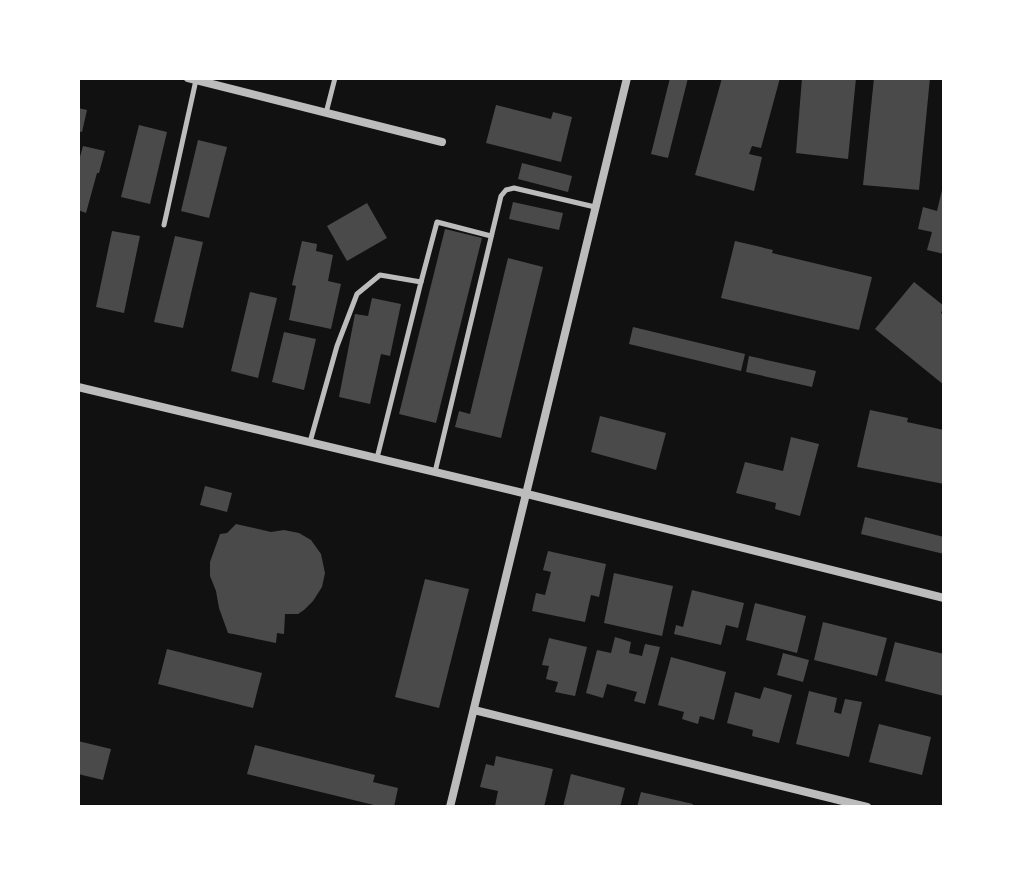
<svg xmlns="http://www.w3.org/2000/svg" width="1022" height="885" font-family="Signika,sans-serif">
  <rect width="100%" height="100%" fill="#111"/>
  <g fill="#4a4a4a">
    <path d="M670 78H688L668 158 651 154Z"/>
    <path d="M722 78H780L761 148 752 146 749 154 762 157 754 191 695 175Z"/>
    <path d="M802 78H856L848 159 796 153Z"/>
    <path d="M874 78H930L919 190 863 185Z"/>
    <path d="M496 105 551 119 553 112 572 117 561 162 486 143Z"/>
    <path d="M78 108 87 110 82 132 78 131Z"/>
    <path d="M139 125 167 132 150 204 121 197Z"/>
    <path d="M198 140 227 147 209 218 181 211Z"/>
    <path d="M83 146 105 151 99 173H97L86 213 78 210V164Z"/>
    <path d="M522 163 572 176 568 192 518 179Z"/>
    <path d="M943 186 944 187V254L927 250 932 232 918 229 923 207 937 211Z"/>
    <path d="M513 202 563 213 559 230 509 219Z"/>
    <path d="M367 203 387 238 347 261 327 226Z"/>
    <path d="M445 229 482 238 436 423 399 414Z"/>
    <path d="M112 231 140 236 124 313 96 307Z"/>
    <path d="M175 236 203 242 183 328 154 322Z"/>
    <path d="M302 241 317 244 316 251 333 255 328 281 341 284 331 329 289 320 296 286 292 285Z"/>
    <path d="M735 241 773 250 772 253 872 277 859 330 721 298Z"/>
    <path d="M508 258 543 267 501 438 455 427 459 411 470 414Z"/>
    <path d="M914 282 944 306 941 313 944 315V385L875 329Z"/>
    <path d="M250 292 277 298 258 378 231 371Z"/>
    <path d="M372 298 401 304 390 356 381 354 370 404 339 397 355 314 368 316Z"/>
    <path d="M633 327 745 354 741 371 629 344Z"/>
    <path d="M284 332 316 339 304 390 272 382Z"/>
    <path d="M749 356 816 371 812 387 746 372Z"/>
    <path d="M870 410 908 418 907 422 944 430V484L857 467Z"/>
    <path d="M600 416 666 433 656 470 591 452Z"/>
    <path d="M791 437 819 444 800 516 775 509 776 503 736 493 745 462 783 471Z"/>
    <path d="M205 486 232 493 227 512 200 505Z"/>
    <path d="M865 517 944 537V554L861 534Z"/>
    <path d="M236 524 271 532 284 530 299 533 311 540 321 554 325 573 322 587 313 601 304 610 298 614H285L284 634 277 633 276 643 228 633 219 608 216 591 210 576V562L220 534 227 533Z"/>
    <path d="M548 551 606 564 599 597 591 595 585 622 532 611 536 593 545 595 551 572 543 570Z"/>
    <path d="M614 573 673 586 662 636 604 623Z"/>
    <path d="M425 579 469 589 439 708 395 697Z"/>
    <path d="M692 590 744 603 738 628 726 625 721 645 674 634 676 625 683 627Z"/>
    <path d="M755 603 806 616 797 653 746 640Z"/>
    <path d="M823 622 887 638 877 676 814 660Z"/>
    <path d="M615 637 631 642 629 653 642 656 645 644 660 647 645 704 634 701 637 692 607 684 603 698 586 693 597 650 611 653Z"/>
    <path d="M549 638 587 647 575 696 555 692 558 682 546 679 549 666 542 665Z"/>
    <path d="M895 642 944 654V696L885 681Z"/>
    <path d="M167 649 262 673 253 708 158 684Z"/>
    <path d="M783 653 809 660 803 682 777 675Z"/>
    <path d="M671 657 726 672 714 720 700 716 698 724 682 719 684 712 658 705Z"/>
    <path d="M764 687 792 695 779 743 752 736 753 730 727 723 735 692 760 699Z"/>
    <path d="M809 691 837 698 834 712 841 714 845 699 862 702 849 757 796 744Z"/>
    <path d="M879 724 931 737 922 775 869 762Z"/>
    <path d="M78 741 111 749 103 780 78 774Z"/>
    <path d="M255 745 375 775 373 782 398 788 394 807H382L247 774Z"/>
    <path d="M496 756 553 769 544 807 495 806 498 791 480 787 486 764 494 766Z"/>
    <path d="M571 774 625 788 620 807H563Z"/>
    <path d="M641 792 693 804 692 807H637Z"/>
  </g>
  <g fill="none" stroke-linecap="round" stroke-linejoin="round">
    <g stroke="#bcbcbc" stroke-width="5">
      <path d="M326 113 335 78"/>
      <path d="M164 225 196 80"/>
      <path d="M421 282 437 222 491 236"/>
      <path d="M310 442 337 346 357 294 380 275 421 282 377 458"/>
      <path d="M435 472 501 196 506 190 514 188 595 207"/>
    </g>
    <g stroke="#bcbcbc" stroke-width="8">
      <path d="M188 78 442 142"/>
      <path d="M78 387 527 494 944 598"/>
      <path d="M474 710 867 807"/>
      <path d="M450 807 627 78"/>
    </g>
  </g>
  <rect width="1022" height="885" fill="none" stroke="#ffffff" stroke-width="160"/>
</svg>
